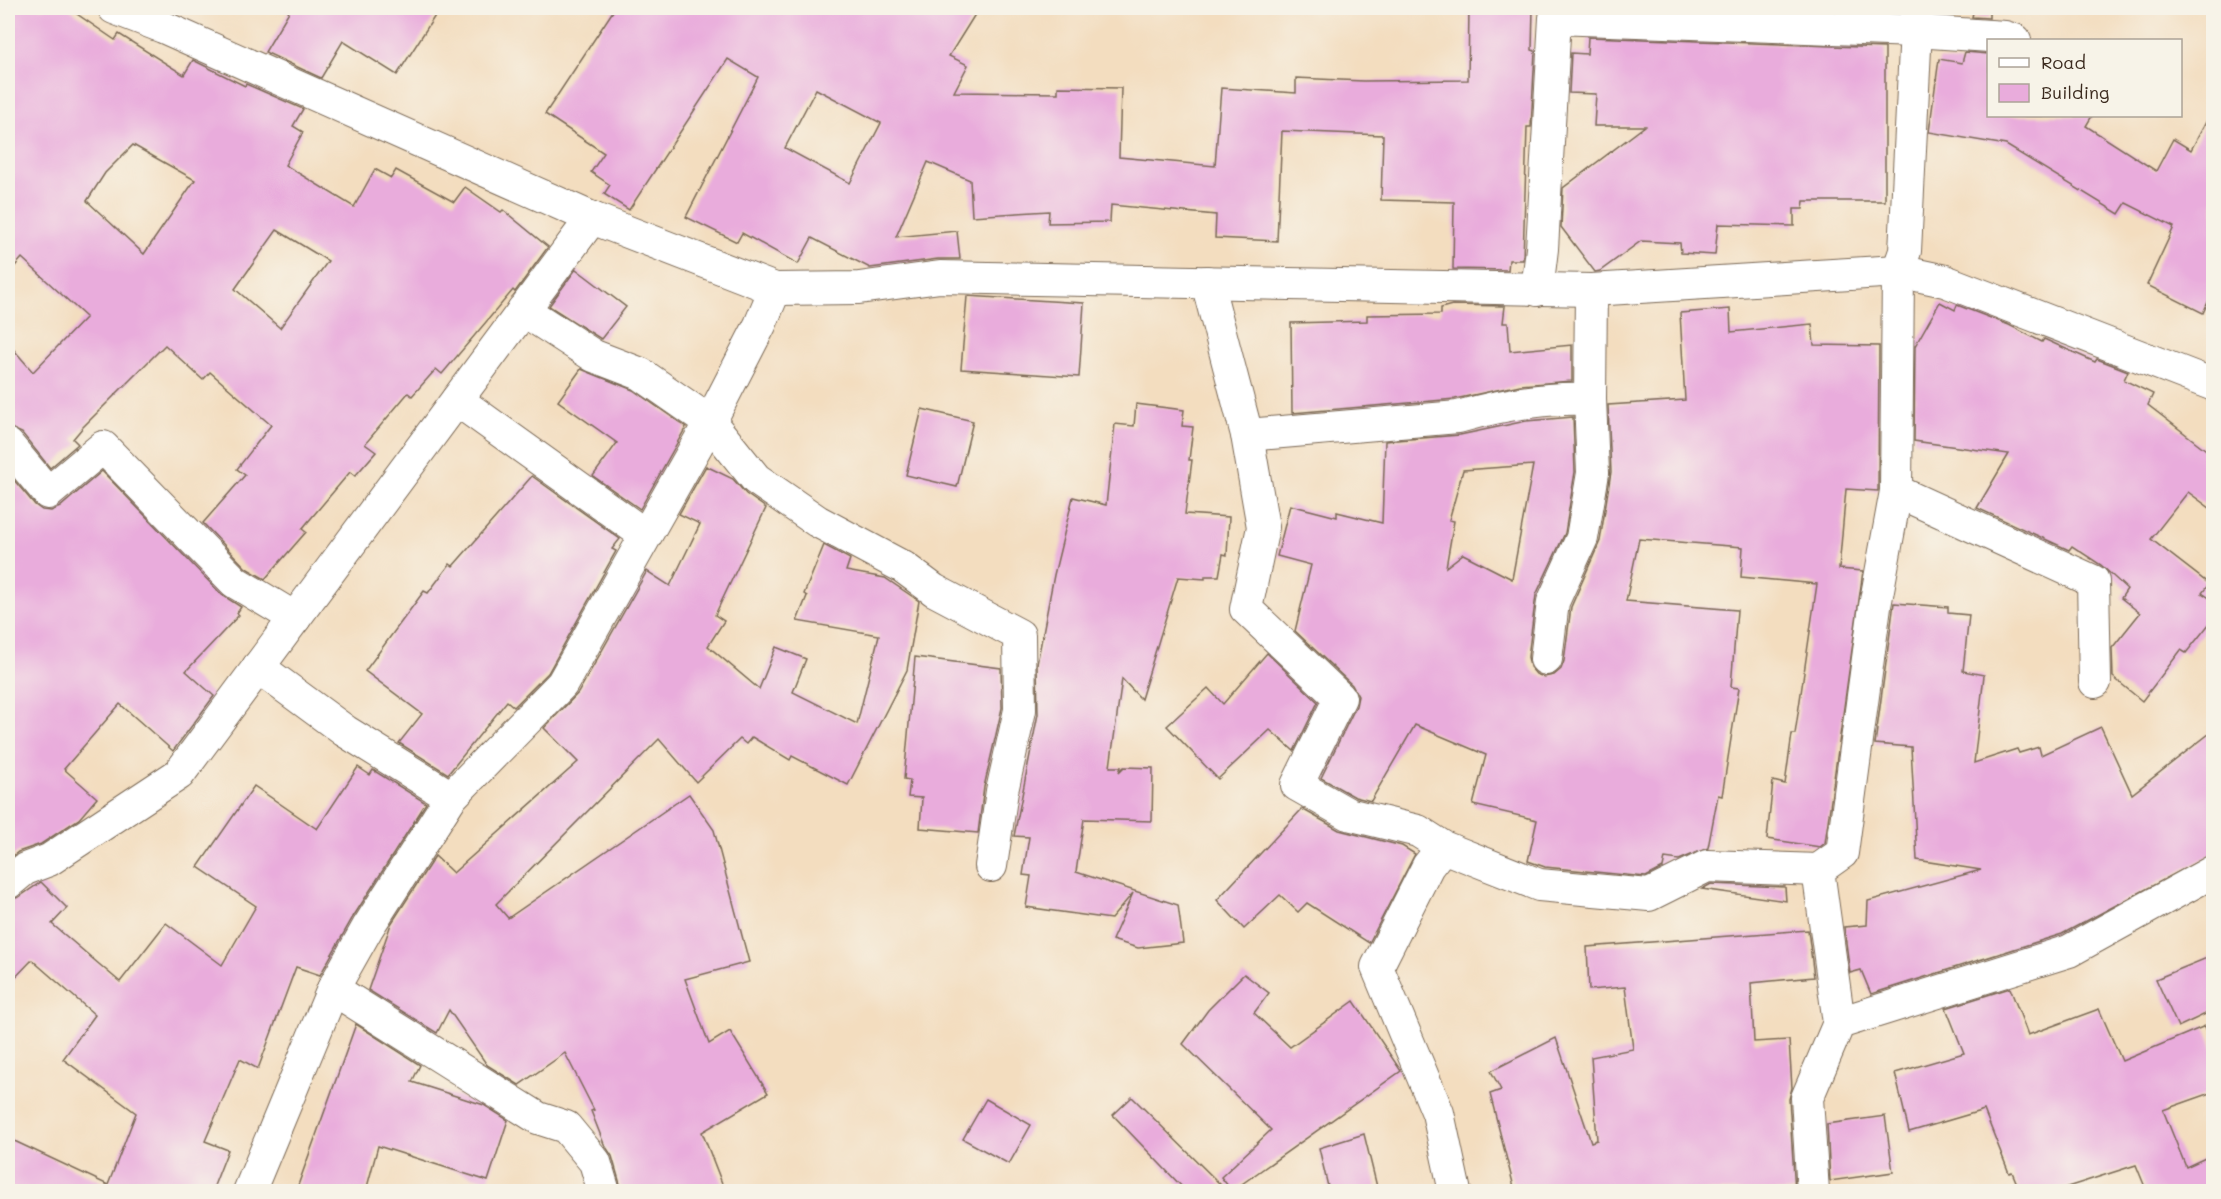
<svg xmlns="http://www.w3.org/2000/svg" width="2221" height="1199" font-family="Mali,sans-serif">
  <rect width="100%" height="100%" fill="#f7f3e8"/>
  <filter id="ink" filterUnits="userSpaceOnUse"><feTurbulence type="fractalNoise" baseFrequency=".0167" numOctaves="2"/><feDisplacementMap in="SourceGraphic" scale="12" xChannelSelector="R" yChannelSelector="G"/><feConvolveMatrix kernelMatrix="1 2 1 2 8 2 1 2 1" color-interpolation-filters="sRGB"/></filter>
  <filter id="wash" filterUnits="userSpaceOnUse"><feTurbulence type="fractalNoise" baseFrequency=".008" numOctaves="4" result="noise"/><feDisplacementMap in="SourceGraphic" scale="24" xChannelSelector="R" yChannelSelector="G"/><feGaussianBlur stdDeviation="1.35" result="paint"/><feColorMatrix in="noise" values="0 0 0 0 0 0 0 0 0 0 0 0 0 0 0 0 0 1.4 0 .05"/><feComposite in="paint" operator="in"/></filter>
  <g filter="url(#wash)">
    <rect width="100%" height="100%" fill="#f3ddbf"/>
    <g id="blocks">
      <g fill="#e9acdc" fill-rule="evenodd">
        <path d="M8 8H68L115 40 119 34 184 75 193 60 245 86 246 84 303 109 293 126 303 132 285 165 354 207 375 169 391 178 396 170 454 202 465 187 501 212 503 210 548 247 515 292 513 290 442 374 436 369 412 396 408 393 365 444 376 452 355 476 350 472 302 529 306 532 265 579 246 568 203 523 245 475 237 469 271 425 210 372 203 380 165 345 83 427 73 439 78 444 50 468 22 433 8 427V343L33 372 86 317 22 258 8 274ZM133 145 195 180 144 254 87 201 105 173ZM277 230 328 261 280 328 235 289Z"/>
        <path d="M291 8H440L397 75 343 41 321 78 265 52Z"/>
        <path d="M615 8H979L949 56 968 65 954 92 1058 93V87L1121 88 1119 157 1215 166 1221 88 1296 93V78L1363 81 1468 80 1469 8H1533L1532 50 1535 51 1531 127H1527L1523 260H1509L1508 270 1453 269 1454 202 1381 200 1383 135 1282 131 1277 241 1215 238 1216 215 1111 205 1110 222 1048 223 1049 211 972 216 970 180 928 162 896 237 957 231 960 259H938L870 268 812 238 798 264 742 233 737 242 686 217 758 77 728 59 629 210 604 194 610 185 591 172 604 153 545 114ZM816 89 881 123 850 183 785 148Z"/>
        <path d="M1826 8H1885V12L1826 10Z"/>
        <path d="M1974 8H1989V18L1972 17Z"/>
        <path d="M1588 37 1885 48V201H1804L1803 209H1794V226L1718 224 1715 255 1681 253 1680 243 1641 241 1600 271 1595 272 1561 227 1563 188 1645 126H1594L1596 94 1569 93 1571 53 1587 54Z"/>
        <path d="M1965 52 1989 54V116H2092L2086 126 2156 171 2173 139 2191 150 2214 107V289L2203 313 2147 285 2174 227 2126 203 2119 214 2006 145 1929 132 1939 59 1962 63Z"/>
        <path d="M576 269 626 307 601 339 549 306Z"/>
        <path d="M967 296 1084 303 1079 377 961 369Z"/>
        <path d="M1940 302 1955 310 1957 305 2009 325 2042 342 2044 339 2095 362 2097 359 2128 371 2124 380 2153 394 2148 405 2214 456V511L2188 492 2151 539 2209 584 2202 593 2214 601V618L2186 653 2181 650 2142 701 2113 677 2112 648 2140 613 2121 598 2127 589 2101 565 2072 546 2069 550 1977 508 2009 454 1914 441 1915 346Z"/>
        <path d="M1452 305 1505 306 1503 323H1508L1510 351 1572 345V381L1520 385 1455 399 1292 413 1291 323 1367 321V315L1441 314V308Z"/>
        <path d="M1730 309 1731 332 1812 324 1814 345 1879 346 1878 491 1846 489 1839 569 1863 571 1825 843 1820 847 1767 839 1773 781 1785 784 1792 734H1795L1817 584 1741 577 1743 547 1639 539 1626 601 1737 610 1731 687 1739 688 1722 796 1718 795 1708 848 1679 860 1665 858 1663 868 1646 877 1545 867 1528 861 1537 820 1473 805 1486 755 1415 725 1371 801 1355 797 1321 778 1356 706 1358 696 1352 685 1295 631 1311 565 1277 556 1290 505 1337 517V512L1382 523 1385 441 1460 435 1526 421 1573 417 1575 472 1565 533 1536 595 1528 657 1530 667 1536 674 1544 677 1554 675 1561 669 1564 661 1571 607 1600 541 1611 472 1608 405 1685 400 1680 313ZM1533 465 1512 579 1463 554 1446 567 1454 521 1449 520 1463 470Z"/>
        <path d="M581 369 633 390 686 427 640 509 593 476 617 443 558 401Z"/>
        <path d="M1136 404 1184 410 1182 426 1193 427 1189 460H1192L1185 514 1229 517 1227 555 1223 554 1219 576H1205V579L1178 577 1141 699 1122 679 1110 767H1121L1119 772 1124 767 1153 768 1152 821 1084 819 1076 872 1178 905 1183 943 1138 948 1112 940 1133 893 1111 919 1026 907 1031 876 1023 875 1029 837 1014 836 1038 714 1037 664 1054 575 1073 497 1106 505 1115 424 1134 426Z"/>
        <path d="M922 409 973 421 957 487 906 475Z"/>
        <path d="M706 466 733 479 746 494 766 508 715 615 724 621 708 646 759 689 776 647 806 659 793 692 857 724 879 635 797 621 807 596 804 594 824 545 850 559 846 571 885 578 919 601 907 670 848 785 792 756 790 760 752 737 746 744 740 739 696 782 659 739 496 904 508 918 689 794 714 830 749 962 685 979 709 1044 730 1031 768 1093 702 1132 725 1191H622L612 1156 604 1144 591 1111 594 1110 565 1053 519 1085 487 1065 449 1010 437 1033 368 990 391 924 435 856 453 873 578 762 544 728 578 693 647 571 670 586 700 524 679 514Z"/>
        <path d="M102 471 222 595 241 607 237 613 239 615 186 671 214 696 173 751 120 704 64 769 97 798 79 819 41 844 18 852 8 860V473L35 505 42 510 51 511 60 507Z"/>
        <path d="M532 476 620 539 612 549 616 551 548 673 514 707 507 701 448 774 399 743 422 714 365 671 424 591 428 593 450 564 453 566Z"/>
        <path d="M1894 603 1948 607V613L1969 615 1963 671 1984 675 1974 763 2017 749 2019 753 2039 747 2041 755 2101 727 2132 794 2214 730V853L2062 934 1871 994 1861 970 1850 973 1844 927 1867 925 1868 901 1981 870 1917 860 1911 747 1875 744Z"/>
        <path d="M1267 653 1318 702 1294 751 1270 730 1218 779 1167 726 1208 688 1223 704Z"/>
        <path d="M915 657 1001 668 1002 708 984 787 978 833 920 828 922 798 908 797 910 780 904 779Z"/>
        <path d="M358 767 370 775 373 770 426 803 353 917 320 975 296 967 258 1069 240 1059 205 1141 228 1150 212 1191H19L8 1186V1138L108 1185 136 1113 63 1059 95 1015 32 960 8 985V900L19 897 41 882 67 908 52 924 120 982 166 923 222 965 256 906 198 867 254 786 317 829Z"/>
        <path d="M1302 809 1339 830 1402 846 1415 854 1369 943 1307 903 1298 912 1280 895 1244 929 1217 900Z"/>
        <path d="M1711 884 1785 887 1786 901 1702 889Z"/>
        <path d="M1808 930 1814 977 1751 983 1754 1042 1789 1040 1792 1088 1789 1099 1795 1191H1515L1490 1094 1501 1090 1491 1071 1556 1038 1591 1142 1597 1140 1591 1057 1633 1049 1625 987 1589 990 1587 947Z"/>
        <path d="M2214 955V1010L2178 1027 2156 979Z"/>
        <path d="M1244 974 1269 993 1254 1013 1290 1047 1354 1001 1401 1071 1232 1191 1221 1177 1271 1130 1183 1044 1208 1010Z"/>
        <path d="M2010 988 2028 1035 2099 1009 2122 1061 2205 1026 2214 1049V1092L2163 1110 2186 1167 2214 1154V1191H2136L2145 1187 2136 1165 2055 1191H2020L2012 1172 2009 1173 1984 1110 1909 1132 1895 1073 1964 1053 1946 1008Z"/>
        <path d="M356 1024 420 1065 412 1082 484 1105 508 1120 488 1181 378 1146 366 1191H296Z"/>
        <path d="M1132 1097 1227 1191H1186L1113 1115Z"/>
        <path d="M986 1099 1031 1125 1009 1164 963 1139Z"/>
        <path d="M1885 1116 1893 1172 1830 1181 1827 1124Z"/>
        <path d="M1364 1134 1378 1191H1329L1319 1148Z"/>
      </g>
    </g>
  </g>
  <g filter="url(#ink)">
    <use href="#blocks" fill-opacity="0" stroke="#7b6956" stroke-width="1.5"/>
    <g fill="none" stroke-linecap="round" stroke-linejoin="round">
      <g stroke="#7b6956" stroke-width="34">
        <g id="minor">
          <path d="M114 8 163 27 592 218 775 289 859 288 940 277 1591 290 1898 271 1945 281 2214 385"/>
          <path d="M1207 282 1247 435 1263 527 1246 609 1340 698 1297 785 1348 814 1418 831 1443 847 1539 885 1649 895 1707 866 1818 870 1839 1023"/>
          <path d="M1537 290 1542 249 1555 18 1915 31 2005 37 2015 40"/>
          <path d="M523 310 594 356 641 374 710 422 756 479 817 521 903 567 934 590 1019 635 1020 710 1002 791 991 866"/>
          <path d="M457 400 645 535"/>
          <path d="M1247 435 1458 417C1500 405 1546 397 1590 399"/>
          <path d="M8 445 48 493 103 447 235 582 295 618"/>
          <path d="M1896 491 2093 581 2095 682"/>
          <path d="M1546 659 1553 602 1582 538 1593 473 1590 399 1591 290"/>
          <path d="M258 667 345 731 451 797"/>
          <path d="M1443 847 1428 866 1377 967 1438 1113 1455 1192"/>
          <path d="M1818 870 1842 853 1875 606 1896 491 1898 271 1905 251 1917 8"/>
          <path d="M8 883 25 869 49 860 179 774 592 218"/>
          <path d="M333 989 538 1118 566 1127 595 1162 604 1192"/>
          <path d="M249 1192 333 989 368 927 451 797 562 684 710 422 760 325 775 289"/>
          <path d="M1813 1192 1807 1098 1839 1023 2069 951 2214 871"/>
        </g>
      </g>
      <use href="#minor" stroke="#fff" stroke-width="32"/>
    </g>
  </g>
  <rect width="2221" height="1199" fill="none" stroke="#f7f3e8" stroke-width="30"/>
  <rect x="1987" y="39" width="195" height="78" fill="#f7f3e8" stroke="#aca397" stroke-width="1.5"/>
  <rect x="1999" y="58" width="30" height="9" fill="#ffffff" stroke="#aca397" stroke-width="1.5"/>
  <text x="2041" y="69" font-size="18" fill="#3b2a1e">Road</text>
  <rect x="1999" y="84" width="30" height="18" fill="#e9acdc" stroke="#aca397" stroke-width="1.5"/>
  <text x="2041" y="99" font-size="18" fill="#3b2a1e">Building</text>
</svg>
